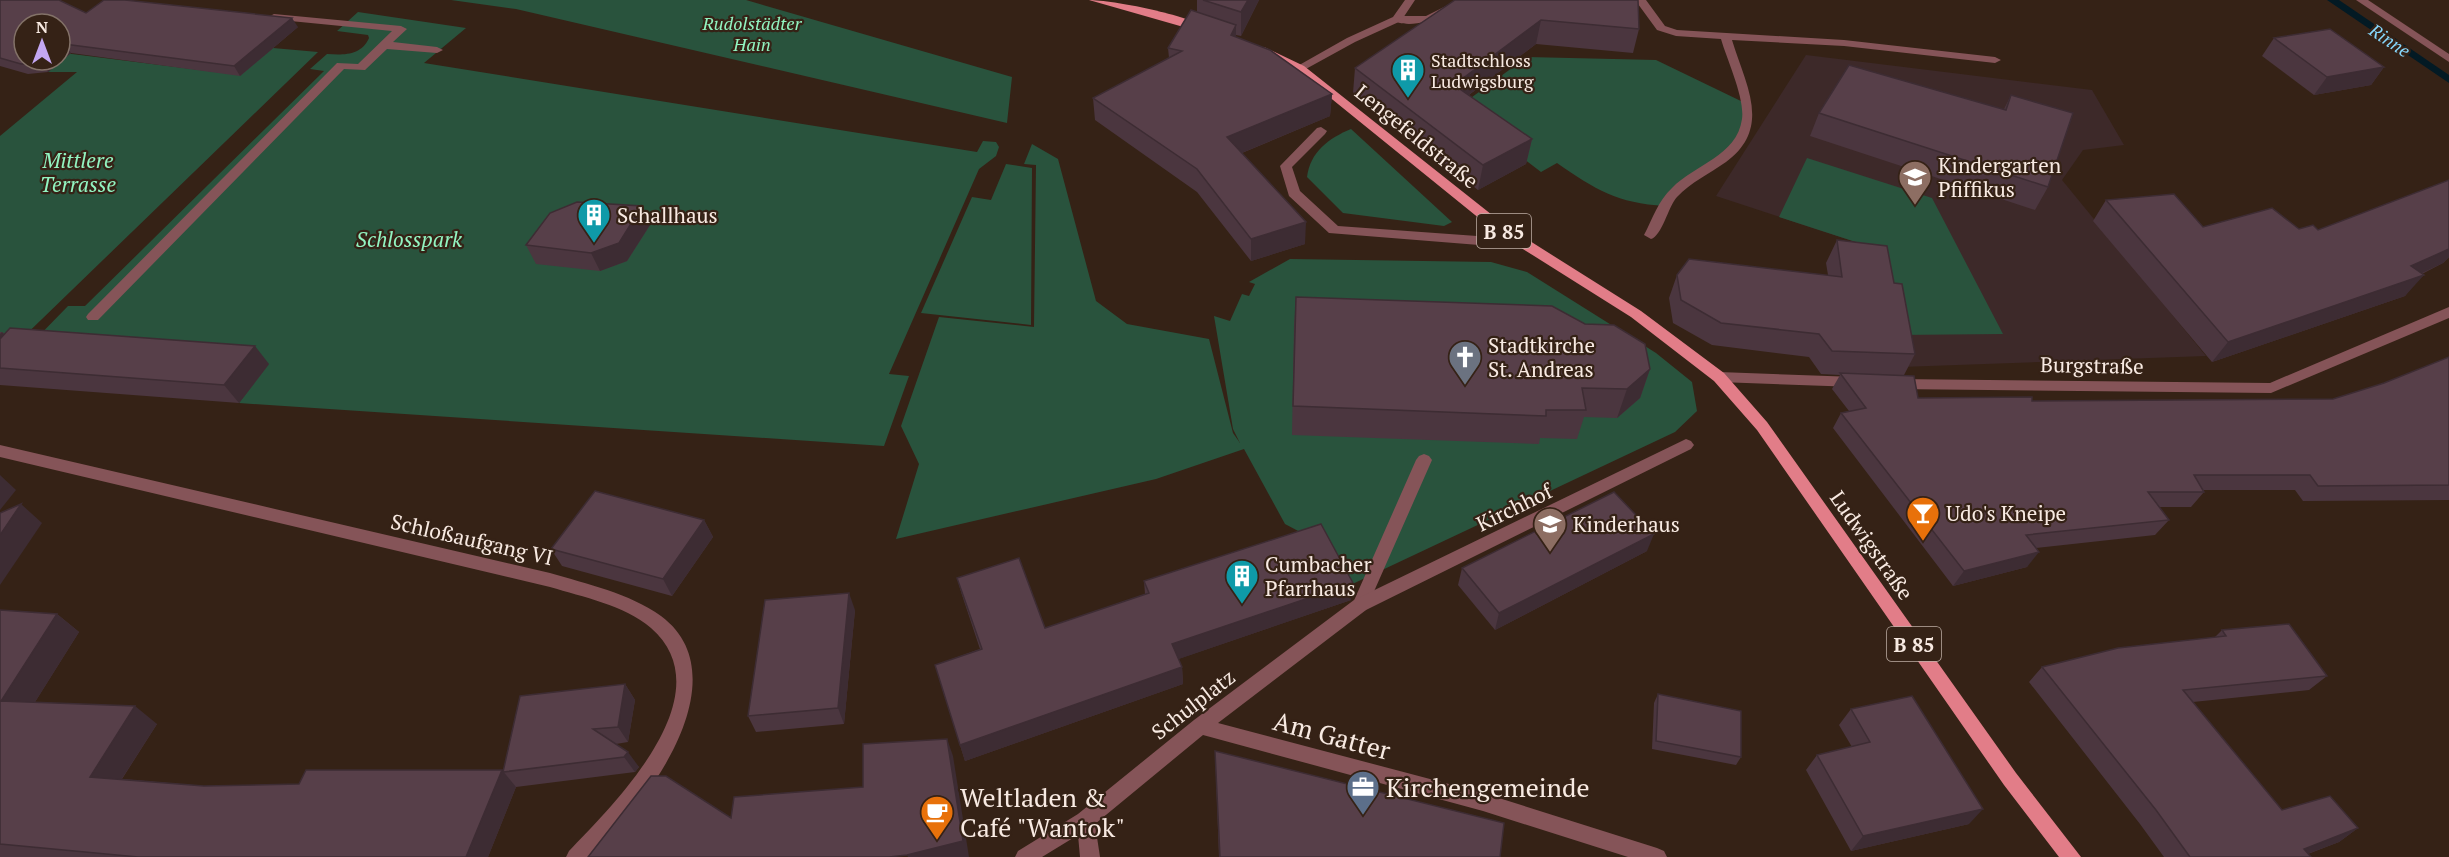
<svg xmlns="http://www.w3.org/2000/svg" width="2449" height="857" font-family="'PT Serif',serif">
  <rect width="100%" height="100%" fill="#352216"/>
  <path fill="#3d2929" d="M1806 55 2092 90 2124 145 2083 150 2062 180 2206 356 1901 367 1868 246 1716 196Z"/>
  <g fill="#29533d">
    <path d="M451 0H746L1012 77 1007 123 516 9Z"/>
    <path d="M358 12 466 28 424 63 977 152 983 141 996 142 999 147 996 156 979 169 889 374 909 376 884 446 239 403 268 365 28 347 68 306H85L324 71 310 69 327 54C343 55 361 56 369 38L368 35 337 31Z"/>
    <path d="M273 48 318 52 11 349H0V136L77 72H48L60 62 64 53 240 75Z"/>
    <path d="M1527 57 1656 60 1745 103 1742 137 1665 206C1617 203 1596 190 1557 163L1541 172 1457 108Z"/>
    <path d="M1351 129 1452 222 1444 226 1343 213 1307 177C1310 152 1329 138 1351 129Z"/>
    <path d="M1032 144 1058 159 1096 301 1127 324 1209 339 1233 433 1240 443 1233 429 1214 316 1230 321 1242 294 1249 296 1255 284 1249 282 1290 259 1491 262 1527 272 1656 353 1692 382 1697 411 1675 432 1344 588 1319 542 1285 524 1244 449 1156 479 896 539 919 464 901 426 939 317 1034 327 1036 165 1024 164Z"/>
    <path d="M1807 158 1932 198 2003 334 1896 335 1868 246 1779 217Z"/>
    <path d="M1006 164 1032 168 1031 325 921 313 972 197 991 200Z"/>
  </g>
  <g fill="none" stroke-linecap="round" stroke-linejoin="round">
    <path fill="#031a24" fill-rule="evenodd" d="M2327 0H2339L2449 75V83Z"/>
    <g fill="#855458" fill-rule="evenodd">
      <path d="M1458 0H1471C1457 14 1409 33 1391 19L1397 16H1426Z"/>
      <path d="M1628 0H1646L1665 26 1677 30 1844 40 1995 57 2001 60 1995 63 1844 46 1732 40C1745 84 1773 127 1726 162 1709 174 1691 182 1677 197 1668 207 1662 236 1651 239L1644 235C1653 218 1658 201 1672 188 1694 165 1737 156 1742 119 1745 98 1727 60 1721 39L1676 36 1657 30 1638 4Z"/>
      <path d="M274 14 401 26 407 29 393 42 437 47 443 50 437 53 387 49 365 70 344 69 98 320H88L86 317 88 314 337 63 358 64 392 31 270 19 268 17Z"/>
      <path d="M1321 127 1327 131 1325 134 1292 167 1300 191 1338 226 1477 236 1501 225 1508 229 1479 245 1329 233 1289 196 1280 166 1317 128Z"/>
      <path d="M1424 454 1429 456 1432 460 1368 605 1366 610 1360 612 1354 610 1352 605 1416 460 1419 456Z"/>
    </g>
    <g fill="#855458" fill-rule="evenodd">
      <path d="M1405 0H1415L1401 21 1355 42 1304 70H1296L1294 68 1347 38 1393 17Z"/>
      <path d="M2356 0H2368L2449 54V62Z"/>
      <path d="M2449 307V318L2271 393 1895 389 1888 384 1895 379 2270 383Z"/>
      <path d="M1719 372 1856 377 1863 382 1856 387 1719 382 1712 377Z"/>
      <path d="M1686 439 1691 441 1694 445 1691 449 1366 610 1218 723 1483 793 1657 848 1664 851 1667 857H1628L1483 811 1203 735 1095 824 1100 857H1080L1078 835 1042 857H1015L1018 851 1078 814 1194 720 1354 600Z"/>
      <path d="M0 445 550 573C587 584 629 593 661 616 723 662 681 748 644 796 628 818 608 837 589 857H566L569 851C615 803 726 694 651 628 624 605 583 597 550 587L0 457Z"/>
    </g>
    <g fill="#e27d88" fill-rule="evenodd">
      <path d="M1089 0C1112 0 1190 15 1207 29L1201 32Z"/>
      <path d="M1264 47 1304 66 1506 226 1641 311 1724 373 1767 422 2016 773 2081 857H2059L2004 785 1757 430 1714 381 1631 317 1496 232 1296 70 1260 52 1258 50Z"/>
    </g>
  </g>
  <g fill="#4b363f">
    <path d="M0 0 86 13 298 27 240 76 71 53 48 72 28 74 0 66Z"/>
    <path d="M1197 0H1259L1241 36 1236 35V37L1332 94 1330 116 1242 153 1305 244 1251 261 1197 192 1095 120 1093 98 1169 58 1168 48 1197 12Z"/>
    <path d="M1455 0 1639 29 1633 53 1536 44 1469 95 1532 139 1526 164 1478 190 1353 93 1355 68Z"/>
    <path d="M2274 38 2384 67 2371 85 2314 95 2262 56Z"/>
    <path d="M2011 95 2048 187 2035 210 1810 136 1819 113 2004 109Z"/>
    <path d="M2449 180V257L2443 263 2422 274 2405 296 2212 362 2093 221 2106 200 2203 227 2318 230Z"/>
    <path d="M642 206 650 225 627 261 600 271 536 264 526 245Z"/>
    <path d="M1837 240 1894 283 1915 354 1904 375 1918 398 2032 401 2333 399 2384 383 2449 357V500L2303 501 2295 490H2204V492L2191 507H2159L2169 520 2155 535 2036 548 2027 567 1953 586 1833 428 1841 413 1849 411 1832 389 1840 375 1821 374 1809 357 1712 345 1673 323 1669 298 1677 275H1828L1826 263Z"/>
    <path d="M1296 297 1650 369 1640 398 1617 418 1584 417 1577 439 1540 438 1539 444 1292 435 1294 326Z"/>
    <path d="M0 332H2L5 334 269 364 239 403 0 385Z"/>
    <path d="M704 520 713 537 672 596 562 566 551 549Z"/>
    <path d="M1647 551 1495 630 1458 585 1462 568Z"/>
    <path d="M957 578 1045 628 1145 594 1144 581 1351 600 1178 659 1182 667 1183 684 965 761 935 665 980 649 962 595Z"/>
    <path d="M0 610 57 614 79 632 35 702 157 724 122 779 204 786 299 784 502 770 503 772 625 684 635 700 628 742 616 744 639 767 635 772 516 787 488 857H0Z"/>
    <path d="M855 610 844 724 756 732 748 716Z"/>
    <path d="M2222 630 2327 676 2309 690 2193 702 2282 810 2358 828 2339 842 2308 854 2311 857H2164L2140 824 2029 682 2042 667 2215 637Z"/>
    <path d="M1658 694 1741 757 1736 765 1652 749 1654 703Z"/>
    <path d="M1851 709 1969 824 1851 851 1806 770 1817 755 1852 747 1839 725Z"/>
    <path d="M1215 751 1500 857H1219Z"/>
  </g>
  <g fill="#3d2c33">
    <path d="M1248 0H1259L1241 36V12Z"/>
    <path d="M292 18 298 27 240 76 234 66Z"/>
    <path d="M1541 20 1536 44 1450 109 1454 85Z"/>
    <path d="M1236 25V46L1231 35Z"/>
    <path d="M64 44 71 53 48 72 41 63 44 60H60V47Z"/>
    <path d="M2384 67 2371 85 2314 95 2327 77Z"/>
    <path d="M1332 94 1330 116 1227 159V137Z"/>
    <path d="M1532 139 1526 164 1478 190 1483 165Z"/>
    <path d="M642 206 650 225 627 261 600 271 591 253Z"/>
    <path d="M1306 222 1305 244 1251 261V239Z"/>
    <path d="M2449 247V257L2443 263 2403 282 2424 275 2405 296 2212 362 2228 342 2411 266Z"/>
    <path d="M2 332 20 350 0 368V334Z"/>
    <path d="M255 346 269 364 239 403 224 385Z"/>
    <path d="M1650 369 1640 398 1617 418 1627 389Z"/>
    <path d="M0 475 16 490 0 510Z"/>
    <path d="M21 504 42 523 0 585V535Z"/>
    <path d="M704 520 713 537 672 596 663 579Z"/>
    <path d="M1654 534 1647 551 1495 630 1499 613Z"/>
    <path d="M2039 552 2027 567 1953 586 1964 571Z"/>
    <path d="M1353 583 1351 600 1173 661 1172 644Z"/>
    <path d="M849 593 855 610 844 724 838 708Z"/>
    <path d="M57 614 79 632 25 718 1 701Z"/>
    <path d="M1182 667 1183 684 965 761 960 745Z"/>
    <path d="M625 684 635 700 628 742 618 727Z"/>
    <path d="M135 706 157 724 112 794 90 777Z"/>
    <path d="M947 739 953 756 969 857H908L907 855Z"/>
    <path d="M628 752 639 767 635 772 624 757Z"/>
    <path d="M502 770 516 787 488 857H466Z"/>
    <path d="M1983 809 1969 824 1851 851 1863 836Z"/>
    <path d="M2358 828 2339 842 2299 857 2304 849Z"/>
  </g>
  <g fill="#573f49" stroke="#3d2c33" stroke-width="1.5">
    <path d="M0 0H59L86 13 104 0H125L292 18 234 66 64 44 60 47V24H24V60H44L41 63 21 64 0 58Z"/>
    <path d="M1203 0H1248L1241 12Z"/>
    <path d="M1455 0H1638L1639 29 1541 20 1454 85 1532 139 1483 165 1355 68Z"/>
    <path d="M1191 10 1236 25 1231 35 1270 50 1332 94 1227 137 1306 222 1251 239 1197 169 1093 98 1182 51 1168 48Z"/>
    <path d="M2330 29 2384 67 2327 77 2274 38Z"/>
    <path d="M1849 65 2006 110 2011 95 2073 113 2048 187 1819 113Z"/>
    <path d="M2449 180V249L2411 266 2424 275 2228 342 2106 200 2174 194 2203 227 2272 208 2299 229 2313 225 2318 230Z"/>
    <path d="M577 202 642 206 619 243 591 253 526 245 550 213Z"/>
    <path d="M1837 240 1887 246 1894 283 1902 284 1915 354 1832 351 1819 334 1721 323 1681 300 1677 275 1689 259 1842 277Z"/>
    <path d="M1296 297 1552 306 1585 324 1614 325 1645 344 1650 369 1627 389 1582 388 1586 410H1546V416L1293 406Z"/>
    <path d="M10 328 255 346 224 385 0 368V339Z"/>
    <path d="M2449 357V485L2318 486 2310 475H2194L2204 492H2148L2169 520 2026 535 2039 552 1964 571 1841 413 1866 408 1840 373 1914 376 1918 398 2032 397V401L2333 399 2384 383Z"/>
    <path d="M595 491 704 520 663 579 551 549Z"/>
    <path d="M1614 492 1654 534 1499 613 1462 568Z"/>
    <path d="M21 504 0 535V513Z"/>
    <path d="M1321 524 1353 583 1172 644 1182 667 960 745 935 665 982 649 957 578 1019 558 1045 628 1149 593 1144 581Z"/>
    <path d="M849 593 838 708 748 716 765 600Z"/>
    <path d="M0 610 57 614 1 701 135 706 90 777 204 786 299 784 306 770H502L466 857H138L0 844Z"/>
    <path d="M2289 624 2327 676 2183 690 2282 810 2330 796 2358 828 2304 849 2311 857H2190L2156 810 2042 667 2118 648 2226 636 2222 630Z"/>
    <path d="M625 684 618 727 593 729 628 752 624 757 503 772 520 696Z"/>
    <path d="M1658 694 1741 711V757L1656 741Z"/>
    <path d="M1912 696 1983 809 1863 836 1817 755 1870 742 1851 709Z"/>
    <path d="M947 739 963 841 907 855 889 857H588L651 776H666L731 818 734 797 863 787V744Z"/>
    <path d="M1215 751 1504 823 1500 857H1220Z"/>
  </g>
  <defs>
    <g id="building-pin" transform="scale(1.725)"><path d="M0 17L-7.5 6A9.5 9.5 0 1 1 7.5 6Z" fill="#0f9aa8" stroke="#352216"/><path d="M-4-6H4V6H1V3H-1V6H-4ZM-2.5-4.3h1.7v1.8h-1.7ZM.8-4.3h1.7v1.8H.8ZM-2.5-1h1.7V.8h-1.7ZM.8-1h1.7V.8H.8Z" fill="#fff"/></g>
    <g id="school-pin" transform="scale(1.725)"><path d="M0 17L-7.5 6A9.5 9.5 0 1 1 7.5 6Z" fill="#8d6e63" stroke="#352216"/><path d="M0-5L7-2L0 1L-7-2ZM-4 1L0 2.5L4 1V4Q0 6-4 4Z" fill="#fff"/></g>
    <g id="church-pin" transform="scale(1.725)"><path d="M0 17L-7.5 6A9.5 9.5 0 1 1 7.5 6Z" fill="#6b7280" stroke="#352216"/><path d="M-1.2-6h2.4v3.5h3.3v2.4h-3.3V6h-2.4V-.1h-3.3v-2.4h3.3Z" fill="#fff"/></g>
    <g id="bar-pin" transform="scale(1.725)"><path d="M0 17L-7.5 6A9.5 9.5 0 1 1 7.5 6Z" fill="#e8710a" stroke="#352216"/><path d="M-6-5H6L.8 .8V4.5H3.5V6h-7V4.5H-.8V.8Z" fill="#fff"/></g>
    <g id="office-pin" transform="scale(1.725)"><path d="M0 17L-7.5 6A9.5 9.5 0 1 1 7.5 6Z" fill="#5c6f8a" stroke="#352216"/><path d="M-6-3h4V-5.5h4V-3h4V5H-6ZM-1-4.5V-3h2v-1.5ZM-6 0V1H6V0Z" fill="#fff"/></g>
    <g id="cafe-pin" transform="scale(1.725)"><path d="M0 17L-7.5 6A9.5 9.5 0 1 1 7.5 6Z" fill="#e8710a" stroke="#352216"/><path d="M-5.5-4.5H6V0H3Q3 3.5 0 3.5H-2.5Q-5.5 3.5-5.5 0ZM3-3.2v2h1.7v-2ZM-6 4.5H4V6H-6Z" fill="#fff"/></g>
  </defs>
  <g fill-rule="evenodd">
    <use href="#building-pin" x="1408" y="70"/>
    <use href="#school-pin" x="1915" y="177"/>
    <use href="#building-pin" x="594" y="215"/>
    <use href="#church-pin" x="1465" y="357"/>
    <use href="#bar-pin" x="1923" y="513"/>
    <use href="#school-pin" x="1550" y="524"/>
    <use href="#building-pin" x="1242" y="576"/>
    <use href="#office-pin" x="1363" y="787"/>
    <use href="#cafe-pin" x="937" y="812"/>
  </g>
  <g text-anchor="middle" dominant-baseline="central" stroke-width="4.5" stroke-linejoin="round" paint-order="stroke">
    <g font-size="18" font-style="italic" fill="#92f4c1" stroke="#352216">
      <text x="752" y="23">Rudolstädter<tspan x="752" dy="21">Hain</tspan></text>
    </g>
    <g font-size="18" font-style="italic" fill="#87d8fd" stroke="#352216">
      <text transform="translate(2390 40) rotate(34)">Rinne</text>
    </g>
    <g font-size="18" fill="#f8eae2" stroke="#352216" text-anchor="start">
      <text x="1431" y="60">Stadtschloss<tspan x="1431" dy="21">Ludwigsburg</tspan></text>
    </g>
    <g fill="#352216" stroke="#beaea5" stroke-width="1.5">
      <rect x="1477" y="214" width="54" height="34" rx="4.5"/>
      <rect x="1887" y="627" width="54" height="34" rx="4.5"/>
    </g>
    <g font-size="20" font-weight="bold" fill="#f8eae2">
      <text x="1504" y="231">B 85</text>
      <text x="1914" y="644">B 85</text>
    </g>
    <g font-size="21" fill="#f8eae2" stroke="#352216">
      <text transform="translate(1417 136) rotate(39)">Lengefeldstraße</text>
      <text transform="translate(2092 365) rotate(1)">Burgstraße</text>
      <text transform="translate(1514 507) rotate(-26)">Kirchhof</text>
      <text transform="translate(472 539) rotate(13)">Schloßaufgang VI</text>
      <text transform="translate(1872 545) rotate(55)">Ludwigstraße</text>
      <text transform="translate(1193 704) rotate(-38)">Schulplatz</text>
    </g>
    <g font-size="21" font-style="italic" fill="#92f4c1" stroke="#352216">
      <text x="78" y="160">Mittlere<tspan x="78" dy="24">Terrasse</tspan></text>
      <text x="409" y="239">Schlosspark</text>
    </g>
    <g font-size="21" fill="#f8eae2" stroke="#352216" text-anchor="start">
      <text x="1938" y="165">Kindergarten<tspan x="1938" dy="24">Pfiffikus</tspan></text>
      <text x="617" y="215">Schallhaus</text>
      <text x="1488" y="345">Stadtkirche<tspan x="1488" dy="24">St. Andreas</tspan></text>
      <text x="1946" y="513">Udo's Kneipe</text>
      <text x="1573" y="524">Kinderhaus</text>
      <text x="1265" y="564">Cumbacher<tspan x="1265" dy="24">Pfarrhaus</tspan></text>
    </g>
    <g font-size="26" fill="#f8eae2" stroke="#352216">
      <text transform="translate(1332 735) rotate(15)">Am Gatter</text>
    </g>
    <g font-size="26" fill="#f8eae2" stroke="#352216" text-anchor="start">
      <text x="1386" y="787">Kirchengemeinde</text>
      <text x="960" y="797">Weltladen &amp;<tspan x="960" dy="30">Café "Wantok"</tspan></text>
    </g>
  </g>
  <g transform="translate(42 42)"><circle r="28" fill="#352216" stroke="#837268" stroke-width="1.5"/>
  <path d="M0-4.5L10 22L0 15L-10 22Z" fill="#c3a7f2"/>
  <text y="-9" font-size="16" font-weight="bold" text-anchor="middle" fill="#f8eae2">N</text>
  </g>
</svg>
